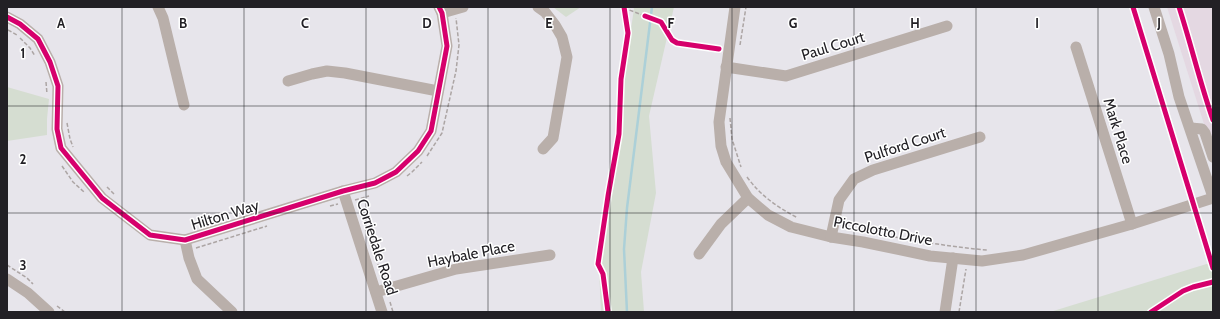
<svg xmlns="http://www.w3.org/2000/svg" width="1220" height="319" font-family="Cabin,sans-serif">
  <rect width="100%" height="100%" fill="#e7e5eb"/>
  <path fill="#e4d8e2" d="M1167 7H1213V158L1204 124Z"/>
  <g fill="#d5ddd1">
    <path d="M553 7H581L566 17Z"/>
    <path d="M633 7H674L649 116 656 193 641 272 644 312H601L598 245 634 9Z"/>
    <path d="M7 87 49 99 47 119V135L7 141Z"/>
    <path d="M1213 262V312H1050Z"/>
  </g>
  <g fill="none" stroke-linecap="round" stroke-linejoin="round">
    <path stroke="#acd0d8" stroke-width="2.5" d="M627 312 624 249 627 208 652 7"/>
    <g stroke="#aca5a4" stroke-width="1.5" stroke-dasharray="4 2" stroke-linecap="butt">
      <path d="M624 8 645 16"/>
      <path d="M8 30 17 35"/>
      <path d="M20 38 30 48 35 56"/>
      <path d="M740 45 746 7"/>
      <path d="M46 82 47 94"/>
      <path d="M730 118 732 139 741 167"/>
      <path d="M67 123 70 139 73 147"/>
      <path d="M427 156 442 133 456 71 459 45 456 18"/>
      <path d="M62 166 73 182 84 192"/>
      <path d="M407 176 412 172 422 162"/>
      <path d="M747 177C761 196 777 207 798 218"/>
      <path d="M107 187 114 194"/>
      <path d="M355 200 369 196"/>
      <path d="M330 206 338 204"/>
      <path d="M365 224 383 280"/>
      <path d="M870 233C909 239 948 247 987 250"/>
      <path d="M196 248 267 226"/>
      <path d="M7 265 27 278 33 284"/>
      <path d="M390 302 393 312"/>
      <path d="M57 306 65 312"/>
      <path d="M959 312 966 269"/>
    </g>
    <g stroke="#b9afaa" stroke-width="11">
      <path d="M158 7 163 18 184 105"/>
      <path d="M538 7 545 12 555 25 562 37 567 57 553 138 543 149"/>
      <path d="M735 7 719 122 721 146 726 162 748 198 768 215 791 227 831 237 863 242 930 256 982 261 1023 255 1132 224 1213 198"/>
      <path d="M1154 7 1169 54 1179 97 1213 197"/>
      <path d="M442 13 463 7"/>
      <path d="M7 17 20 24 38 39 50 62 58 86 57 129 61 148 102 198 150 235 185 240 343 191 375 183 396 172 418 151 431 131 447 46 442 13 439 7"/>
      <path d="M1076 47 1132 224"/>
      <path d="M726 67 786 76 947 26"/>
      <path d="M288 81 312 74 327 71 345 73 438 91"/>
      <path d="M1191 128 1202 129 1205 133 1213 157"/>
      <path d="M343 191 382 312"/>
      <path d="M831 237 839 200 854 179 873 170 980 137"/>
      <path d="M185 240 189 258 197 279 232 312"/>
      <path d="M699 254 721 224 748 198"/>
      <path d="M7 279 28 293 49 312"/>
      <path d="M376 292 456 269 550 255"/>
      <path d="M945 312 953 258"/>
    </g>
    <g stroke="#fff" stroke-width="8">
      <g id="cycleway">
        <path d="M1133 7 1213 268"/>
        <path d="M1179 7C1191 44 1200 83 1213 120"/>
        <path d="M645 16 661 22 672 40 677 43 719 49"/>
        <path d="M7 17 20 24 38 39 50 62 58 86 57 129 61 148 102 198 150 235 185 240 343 191 375 183 396 172 418 151 431 131 447 46 442 13 439 7"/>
        <path d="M608 312 603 274 598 264 608 196 619 134 621 79 628 33 624 7"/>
        <path d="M1151 312 1183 291 1193 287 1213 282"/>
      </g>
    </g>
    <use href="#cycleway" stroke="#d6006c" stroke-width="5"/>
  </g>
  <path fill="none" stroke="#222025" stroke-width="1" stroke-opacity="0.55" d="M122 7V312M244 7V312M366 7V312M488 7V312M610 7V312M732 7V312M854 7V312M976 7V312M1098 7V312M7 106H1213M7 213H1213"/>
  <g text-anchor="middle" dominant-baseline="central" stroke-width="3" stroke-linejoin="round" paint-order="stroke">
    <g font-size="15" fill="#222025" stroke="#fff">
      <text transform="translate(833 46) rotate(-17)">Paul Court</text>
      <text transform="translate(1118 131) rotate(73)">Mark Place</text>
      <text transform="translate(905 145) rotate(-18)">Pulford Court</text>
      <text transform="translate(225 215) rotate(-17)">Hilton Way</text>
      <text transform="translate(883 231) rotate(11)">Piccolotto Drive</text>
      <text transform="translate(377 247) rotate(72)">Corriedale Road</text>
      <text transform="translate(471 254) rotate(-11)">Haybale Place</text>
    </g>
  </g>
  <g font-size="13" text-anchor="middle" font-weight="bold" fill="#222025" stroke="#fff" stroke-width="3" stroke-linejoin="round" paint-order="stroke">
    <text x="61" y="28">A</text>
    <text x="183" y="28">B</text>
    <text x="305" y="28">C</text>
    <text x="427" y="28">D</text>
    <text x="549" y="28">E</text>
    <text x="671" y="28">F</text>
    <text x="793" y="28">G</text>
    <text x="915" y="28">H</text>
    <text x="1037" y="28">I</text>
    <text x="1159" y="28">J</text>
    <text x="23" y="58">1</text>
    <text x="23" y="164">2</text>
    <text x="23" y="270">3</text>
  </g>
  <rect width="1220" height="319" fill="none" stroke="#222025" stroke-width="16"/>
</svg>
